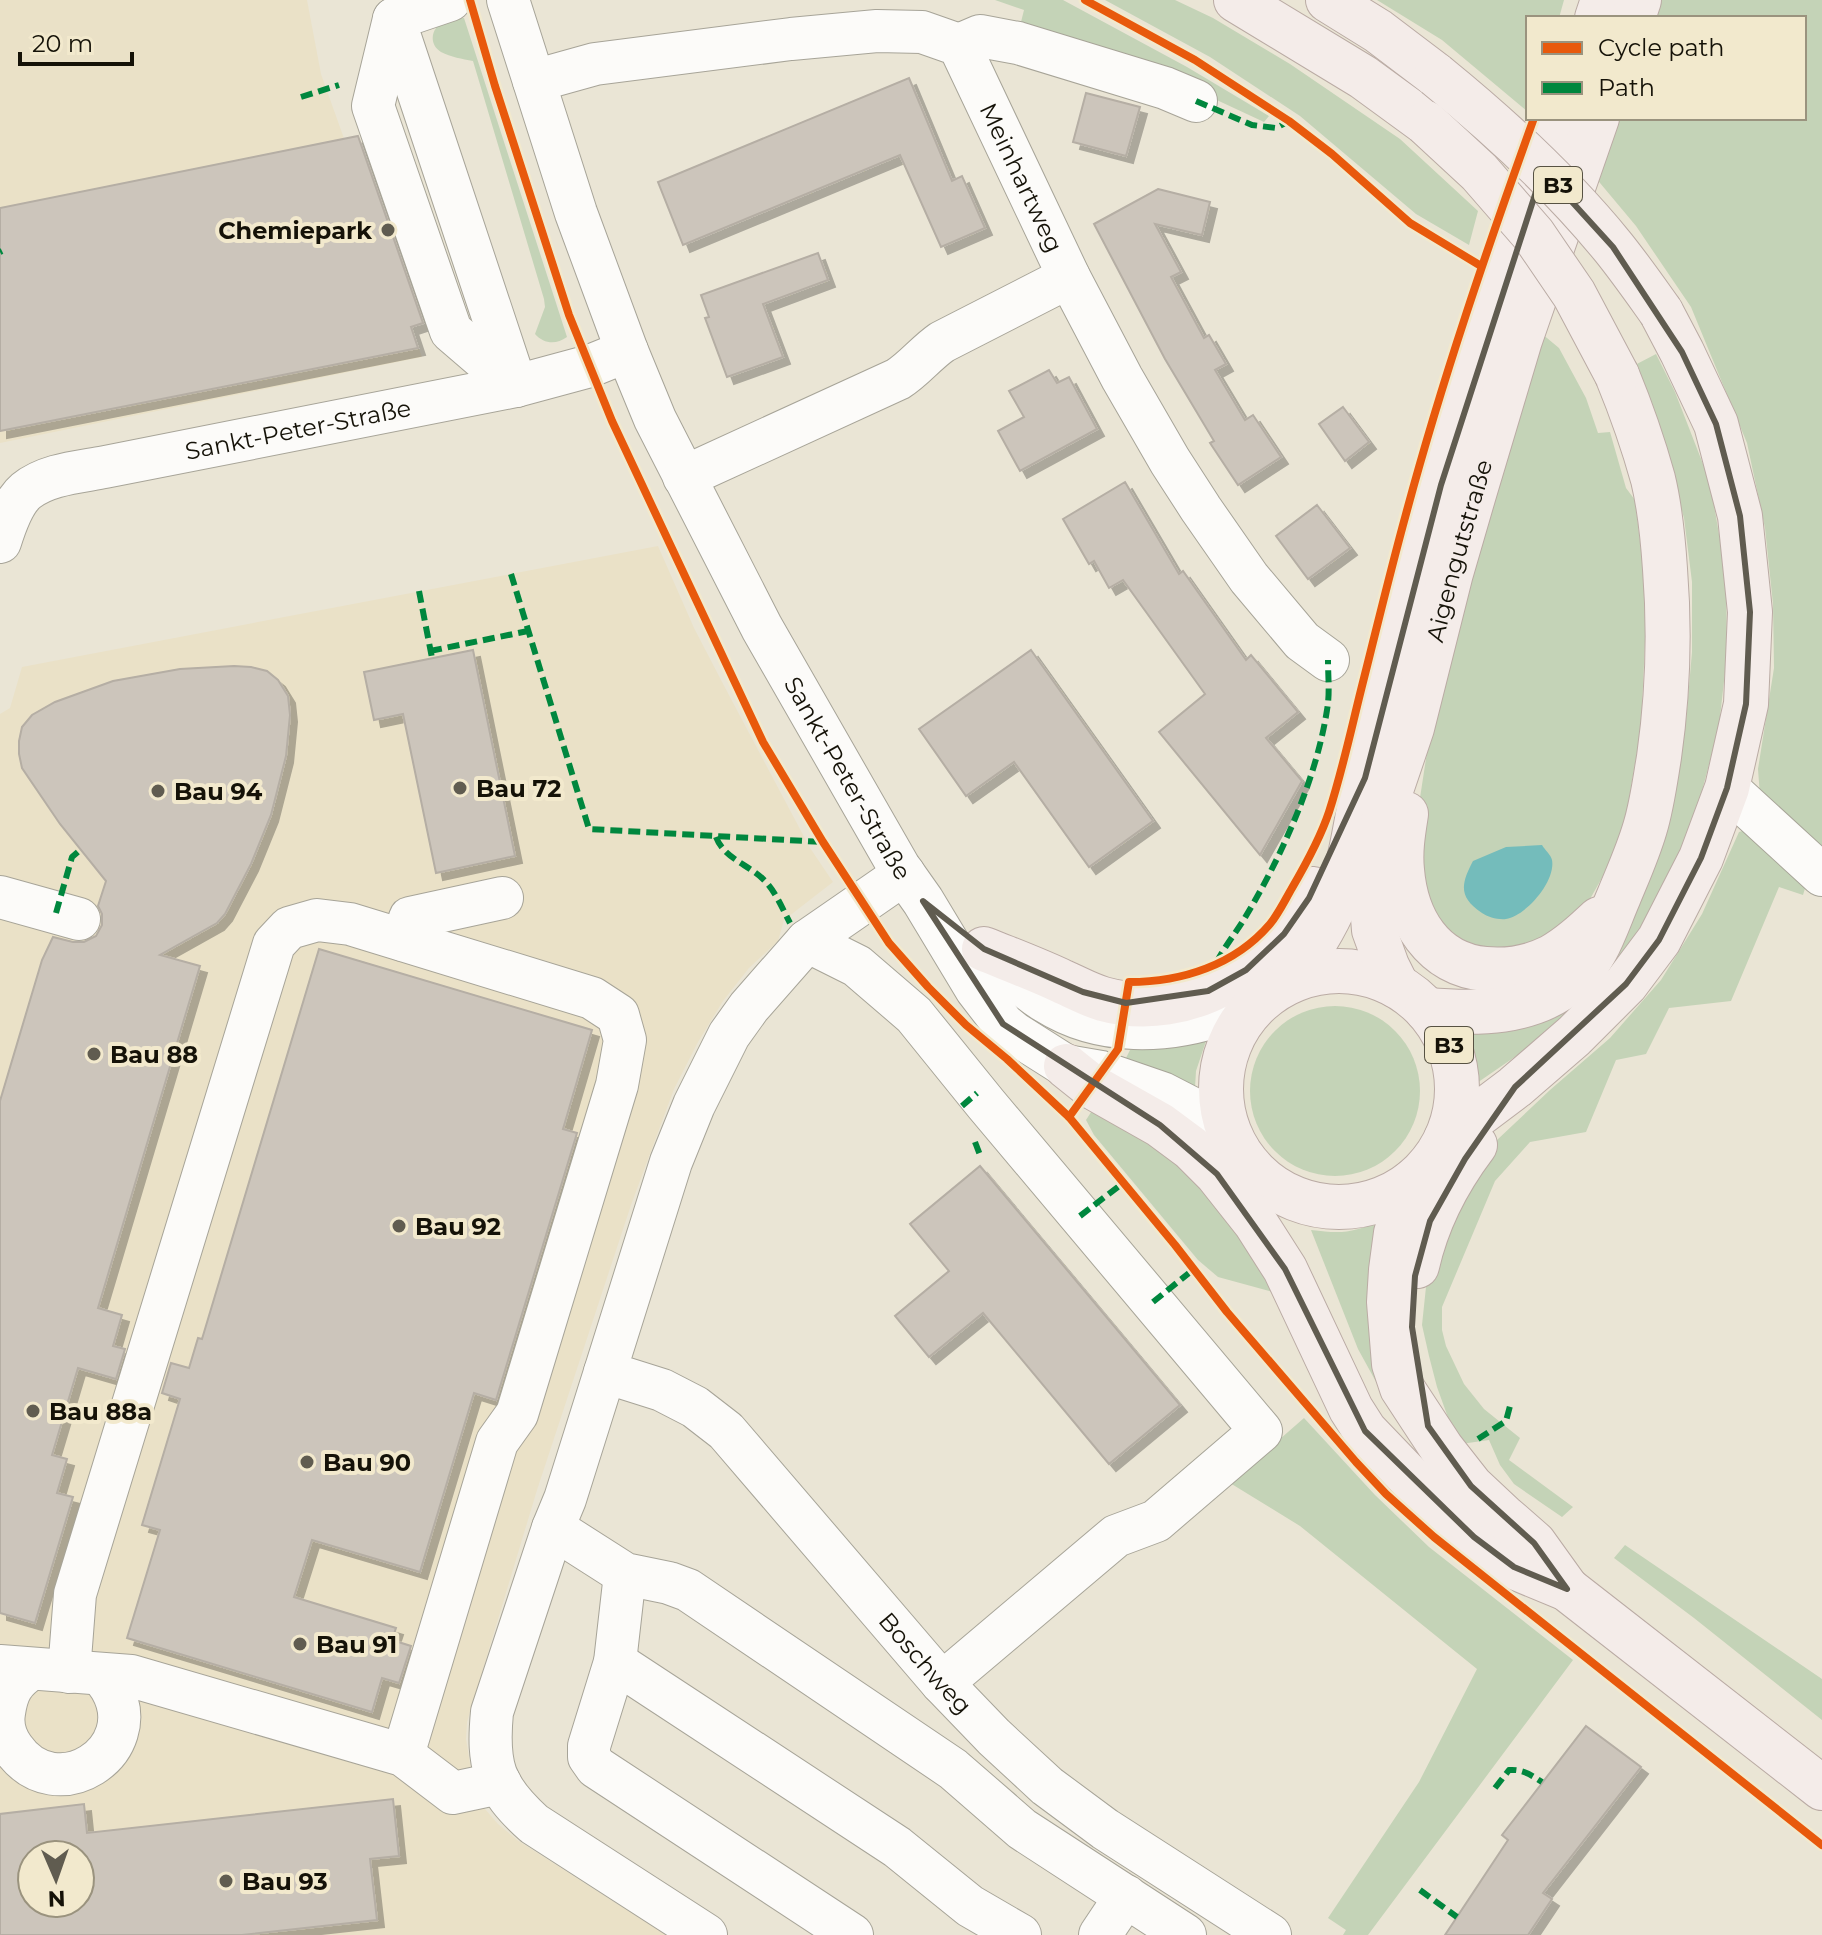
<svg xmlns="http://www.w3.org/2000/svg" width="1822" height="1935" font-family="Montserrat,sans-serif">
  <defs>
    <filter id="shadow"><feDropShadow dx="7" dy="7" stdDeviation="0" flood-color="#0004"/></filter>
  </defs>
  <rect width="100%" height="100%" fill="#eae5d5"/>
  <g fill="#eae1c7" fill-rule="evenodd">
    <path d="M0 0H307L321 74 422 357 0 443Z"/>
    <path d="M658 546 694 628 721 680 810 848 833 882 784 920 778 941 749 968 723 1001 698 1042 674 1089 631 1205 537 1490 467 1722 466 1739 471 1770 485 1809 498 1824 517 1840 666 1935H0V714L10 708 22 667ZM32 1855H80V1903H32Z"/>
  </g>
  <g fill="#c4d3b7">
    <path d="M995 0H1063L1187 67 1269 116 1264 122 1163 75 1019 30 1024 10Z"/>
    <path d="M1105 0H1175L1213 18 1290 64 1400 139 1478 211 1469 245 1416 214 1300 116 1210 57Z"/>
    <path d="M1377 0H1564L1559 18H1528V112L1442 40Z"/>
    <path d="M1660 0H1822V860L1760 796 1758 769 1774 668 1773 604 1765 528 1747 443 1691 307 1636 226 1595 177 1617 118H1804V18H1654Z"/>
    <path d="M464 18 567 337C556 345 544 344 535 334L545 307 544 299 473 61C462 59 451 57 441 52 428 44 431 27 445 21 450 19 458 19 464 18Z"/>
    <path d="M1535 328 1559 348 1586 398 1598 433 1610 432 1626 488 1635 500 1645 583 1646 620 1641 729 1626 816 1611 862 1586 906 1555 937 1489 956 1443 932 1421 886 1418 811 1431 726Z"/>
    <path d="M1656 354 1675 392 1710 482 1726 575 1727 654 1719 726 1695 818 1662 892 1625 953 1594 988 1528 1048 1474 1085C1474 1065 1471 1050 1463 1032L1619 947 1648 885 1669 812 1686 721 1692 652V582L1684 518 1661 436 1633 366Z"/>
    <path d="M1749 829 1806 885 1803 895 1779 887 1731 1001 1669 1008 1646 1054 1616 1060 1586 1132 1530 1142 1495 1181 1442 1307V1330L1446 1346 1464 1384 1484 1409 1520 1438 1509 1460 1573 1507 1562 1517 1514 1484 1500 1465 1489 1440 1461 1444 1450 1423 1437 1387 1429 1356 1422 1325 1428 1268 1474 1168 1497 1140 1550 1090 1610 1038 1661 980 1702 914 1739 832Z"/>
    <circle cx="1335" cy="1091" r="85"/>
    <path d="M1207 1038 1196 1071 1195 1088 1123 1064 1130 1050 1163 1048Z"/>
    <path d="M1095 1106 1133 1126 1219 1200 1280 1294 1218 1277 1198 1260 1094 1135 1086 1120Z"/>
    <path d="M1382 1220 1378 1361 1397 1420 1358 1349 1311 1230C1343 1234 1352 1233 1382 1220Z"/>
    <path d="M1304 1418 1375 1495 1429 1547 1573 1660 1368 1935H1343L1346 1930 1328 1918 1419 1782 1477 1669 1300 1526 1230 1483Z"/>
    <path d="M1625 1545 1822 1679V1720L1694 1618 1614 1558Z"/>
  </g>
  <path fill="#74bcbb" d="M1542 845C1545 850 1551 855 1552 860 1556 881 1526 916 1506 919 1498 920 1488 917 1482 913 1458 897 1461 884 1473 861L1506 847Z"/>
  <g fill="#ccc5bb" stroke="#b5aea4" stroke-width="2" fill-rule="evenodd" filter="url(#shadow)">
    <path d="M909 78 952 181 962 176 985 228 941 247 900 155 683 245 658 182Z"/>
    <path d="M1086 93 1140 107 1126 156 1073 142Z"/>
    <path d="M358 136 423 323 411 327 418 348 0 431V208Z"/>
    <path d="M1158 189 1210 202 1202 235 1155 224 1181 272 1171 277 1204 338 1209 335 1226 364 1215 370 1245 420 1253 415 1281 457 1238 485 1210 443 1214 441 1165 359 1094 224Z"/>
    <path d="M818 253 828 280 763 304 783 357 727 377 705 318 709 317 701 295Z"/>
    <path d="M1049 370 1057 383 1069 377 1097 429 1020 471 998 431 1024 417 1009 391Z"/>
    <path d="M1343 407 1369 442 1345 461 1319 424Z"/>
    <path d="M1125 482 1179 574 1183 571 1246 660 1251 655 1298 712 1266 738 1302 781 1260 855 1159 732 1205 694 1123 580 1109 588 1094 561 1089 564 1063 519Z"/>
    <path d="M1317 505 1350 548 1308 579 1276 536Z"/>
    <path d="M473 650 515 856 436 873 403 714 374 720 364 672Z"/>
    <path d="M1031 650 1153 821 1089 867 1014 762 966 796 919 729Z"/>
    <path d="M234 666 251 667 267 671 278 680 288 696 290 715 286 756 271 815 251 864 225 914 217 923 160 955 200 966 98 1308 122 1315 113 1346 125 1349 116 1379 78 1368 52 1455 67 1459 57 1493 73 1497 35 1623 0 1613V1101L42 960 53 937 73 942H84L96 936 102 925V914L98 906 106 881 60 824 22 768 19 754V741L22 727 32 715 55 702 113 681 180 669Z"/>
    <path d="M319 949 592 1030 563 1129 577 1133 496 1400 474 1393 420 1572 312 1540 294 1597 396 1628 392 1640 411 1646 399 1683 382 1678 372 1712 127 1638 160 1530 142 1525 180 1399 162 1393 171 1363 189 1368 198 1338 202 1339Z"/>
    <path d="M980 1166 1180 1405 1109 1464 983 1313 929 1357 895 1316 949 1271 910 1224Z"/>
    <path d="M1586 1726 1641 1767 1543 1893 1552 1899 1528 1935H1445L1508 1840 1502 1835Z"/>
    <path d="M393 1799 399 1856 370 1859 377 1920 242 1935H0V1814L84 1804 87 1833ZM32 1855H80V1903H32Z"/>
  </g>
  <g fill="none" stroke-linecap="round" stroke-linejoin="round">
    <g stroke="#a7a498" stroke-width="44">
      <g id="minor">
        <path d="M450 0 394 19 516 386"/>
        <path id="s1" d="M508 0 576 213 627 351 655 419 762 628 899 867 923 901 976 989 1003 1024 1014 1033 1066 1066 1101 1072 1162 1093 1197 1111 1229 1133"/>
        <path d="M394 19 373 106 451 331 515 386"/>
        <path d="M959 45 980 36 1018 43 1165 88 1196 101"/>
        <path id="s2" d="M534 81 595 64 791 39 877 31 922 32 959 45 1069 277 1122 378 1170 461 1201 509 1249 578 1302 641 1328 660"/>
        <path d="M684 477 898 379C914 369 926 353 942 342L1069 277"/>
        <path id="s3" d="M0 542C5 526 13 502 26 491 47 474 79 472 105 467L516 386 590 366 627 351"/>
        <path d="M1727 788 1822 875"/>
        <path id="s4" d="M904 874 807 941 749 1007 729 1035 694 1105 671 1162 605 1372 662 1390 695 1407 726 1431 942 1683 994 1737 1047 1786 1105 1829 1270 1935"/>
        <path d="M0 897 79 919"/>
        <path d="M403 940 410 918 502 898"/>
        <path d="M807 941 857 966 914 1015 986 1104 1261 1431 1156 1521 1116 1536 942 1683"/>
        <path d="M989 954C1007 971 1025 989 1046 1002 1100 1036 1167 1034 1226 1013 1239 1009 1253 1002 1266 996"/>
        <path d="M605 1372 565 1499 553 1528 492 1712C487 1765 493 1787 534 1824L706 1935"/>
        <path d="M553 1528 625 1574 669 1583 688 1590 953 1769 1022 1829 1185 1935"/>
        <path d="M625 1574 615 1662 589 1746V1757L596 1767 852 1935"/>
        <path d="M615 1662 897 1847 970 1906 1020 1935"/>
        <path d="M0 1666 131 1676 403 1755 453 1793 500 1783"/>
        <path d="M31 1669C13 1681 7 1691 4 1713 2 1725 6 1738 13 1748 56 1810 147 1751 111 1688 108 1683 104 1678 100 1674"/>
        <path d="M69 1672 75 1594 274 944 289 928 317 920 350 924 592 998 618 1015 625 1040 617 1085 517 1414 497 1442 403 1755"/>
        <path d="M1100 1935 1126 1896"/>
      </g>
    </g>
    <g stroke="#baaba4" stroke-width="46">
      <g id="major">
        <path d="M1236 0 1363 77 1426 123"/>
        <path d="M1328 0 1378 31 1436 75"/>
        <path d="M1597 18 1603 0"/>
        <path d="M1633 18 1639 0"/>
        <path d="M1406 814C1403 833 1400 851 1402 870 1406 919 1432 964 1485 969 1507 971 1531 967 1551 957 1569 947 1584 933 1599 919"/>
        <path d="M984 949C1011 960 1038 970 1063 982 1077 988 1089 995 1103 999 1189 1023 1277 965 1313 889"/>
        <circle cx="1339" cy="1089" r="118"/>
        <path d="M1288 982C1306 956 1325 929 1337 899 1353 859 1356 816 1366 775 1379 716 1394 657 1410 598 1452 436 1504 276 1561 118"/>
        <path id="s5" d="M1397 986 1387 966 1374 930 1371 894 1373 862 1390 793 1412 728 1451 573 1474 494 1520 340 1597 118"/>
        <path d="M1427 1010C1476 1014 1532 1015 1572 980 1597 959 1606 926 1619 896 1628 874 1638 852 1645 828 1652 805 1655 781 1659 757 1668 694 1670 632 1665 569 1663 539 1660 508 1653 479 1643 443 1631 409 1617 375"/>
        <path d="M1066 1066 1091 1086 1160 1125 1191 1148 1217 1174 1255 1222 1285 1269 1351 1409 1365 1431 1438 1507 1474 1537 1514 1567 1567 1589 1822 1788"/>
        <path d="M1446 1139 1515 1087 1574 1036 1626 984 1659 940 1701 858 1727 788 1746 704 1750 612 1740 516 1716 424 1682 352 1661 312"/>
        <path d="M1413 1181 1396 1233 1391 1270 1389 1302 1394 1364 1402 1388 1442 1449 1471 1486 1503 1516 1534 1543 1567 1589"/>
        <path d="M1417 1266C1427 1221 1447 1182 1475 1145"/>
      </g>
    </g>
    <use href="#minor" stroke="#fcfbf9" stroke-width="42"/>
    <use href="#major" stroke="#f4ece9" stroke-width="44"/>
    <g stroke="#baaba4" stroke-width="46" stroke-linecap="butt">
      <g id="major-bridge">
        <path d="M1436 75C1500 127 1561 183 1613 247 1630 268 1646 291 1661 312"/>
        <path d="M1426 123 1479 172 1533 234 1574 294 1617 375"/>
      </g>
    </g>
    <use href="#major-bridge" stroke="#f4ece9" stroke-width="44"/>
    <g stroke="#00873e" stroke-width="6" stroke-dasharray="12 6" stroke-linecap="butt">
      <path d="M301 97 339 85"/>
      <path d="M1196 101 1252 125 1276 128 1289 121"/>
      <path d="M0 252 2 251"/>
      <path d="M511 574 589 829 823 842"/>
      <path d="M419 591 432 658"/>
      <path d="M430 651 528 631"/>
      <path d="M716 837C724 858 747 864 763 879 775 890 782 908 790 923"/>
      <path d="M56 913 72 857 80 850"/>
      <path d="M1216 963C1224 948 1234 935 1243 921 1280 860 1316 781 1327 710 1330 694 1328 676 1328 660"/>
      <path d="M962 1106 977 1093"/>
      <path d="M975 1142 980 1155"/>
      <path d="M1080 1216 1123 1183"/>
      <path d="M1153 1302 1194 1269"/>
      <path d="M1478 1439 1506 1421 1510 1406"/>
      <path d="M1495 1788 1509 1770C1523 1769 1531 1775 1542 1782"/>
      <path d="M1420 1890 1457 1917"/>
    </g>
    <g stroke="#f2e9cd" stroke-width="13">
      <g id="cycleway">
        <path d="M470 0 495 86 569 315 612 421 763 742 823 842 889 943 928 987 966 1025 1007 1059 1069 1117 1175 1245 1227 1312 1356 1462 1386 1494 1434 1537 1822 1845"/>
        <path d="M1085 0 1195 60 1289 121 1332 154 1410 223 1481 266"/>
        <path d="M1069 1117 1118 1049 1129 982C1182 982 1235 965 1270 924 1279 913 1285 900 1292 888 1306 864 1320 839 1329 812 1342 772 1351 730 1361 690 1376 631 1390 572 1406 514 1442 380 1487 249 1534 118"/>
      </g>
    </g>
    <use href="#cycleway" stroke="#e8590c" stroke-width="8"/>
  </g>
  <path fill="none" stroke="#605c50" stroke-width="6" stroke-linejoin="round" d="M1543 170 1613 247 1682 352 1716 424 1740 516 1750 612 1746 704 1727 788 1701 858 1659 940 1626 984 1515 1087 1465 1159 1430 1221 1415 1276 1412 1327 1428 1426 1471 1486 1534 1543 1567 1589 1514 1567 1474 1537 1365 1431 1285 1269 1217 1174 1160 1125 1003 1024 923 901 984 949 1083 992 1126 1003 1208 991 1246 970 1284 934 1309 898 1365 778 1441 485Z"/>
  <g fill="#605c50" stroke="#f2e9cd" stroke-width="3">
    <circle cx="388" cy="230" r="8"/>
    <circle cx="460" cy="788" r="8"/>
    <circle cx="158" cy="791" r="8"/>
    <circle cx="94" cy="1054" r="8"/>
    <circle cx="399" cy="1226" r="8"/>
    <circle cx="33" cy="1411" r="8"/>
    <circle cx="307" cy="1462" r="8"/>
    <circle cx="300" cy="1644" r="8"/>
    <circle cx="226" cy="1881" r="8"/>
  </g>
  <g text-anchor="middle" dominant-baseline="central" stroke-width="8" stroke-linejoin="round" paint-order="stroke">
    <g fill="#f2e9cd" stroke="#575243" stroke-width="2">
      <rect x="1534" y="167" width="48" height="36" rx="6"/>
      <rect x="1425" y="1027" width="48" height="36" rx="6"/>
    </g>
    <g font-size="22" font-weight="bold" fill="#151208">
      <text x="1558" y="185">B3</text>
      <text x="1449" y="1045">B3</text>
    </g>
    <g font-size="24" fill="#151208" stroke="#f2e9cd">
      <text stroke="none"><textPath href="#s2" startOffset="578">Meinhartweg</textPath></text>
      <text stroke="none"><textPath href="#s3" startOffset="338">Sankt-Peter-Straße</textPath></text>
      <text stroke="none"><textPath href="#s5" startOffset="452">Aigengutstraße</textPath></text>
      <text stroke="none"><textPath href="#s1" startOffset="852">Sankt-Peter-Straße</textPath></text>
      <text stroke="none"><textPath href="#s4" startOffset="1042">Boschweg</textPath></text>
    </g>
    <g font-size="24" font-weight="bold" fill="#151208" stroke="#f2e9cd" text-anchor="start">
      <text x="372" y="230" text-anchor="end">Chemiepark</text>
      <text x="476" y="788">Bau 72</text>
      <text x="174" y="791">Bau 94</text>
      <text x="110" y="1054">Bau 88</text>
      <text x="415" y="1226">Bau 92</text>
      <text x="49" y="1411">Bau 88a</text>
      <text x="323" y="1462">Bau 90</text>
      <text x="316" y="1644">Bau 91</text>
      <text x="242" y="1881">Bau 93</text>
    </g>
  </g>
  <rect x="1526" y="16" width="280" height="104" fill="#f2e9cd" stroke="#9a937e" stroke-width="2"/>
  <rect x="1542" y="42" width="40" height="12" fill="#e8590c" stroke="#9a937e" stroke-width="2"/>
  <text x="1598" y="56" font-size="24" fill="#151208">Cycle path</text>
  <rect x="1542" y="82" width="40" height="12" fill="#00873e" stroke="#9a937e" stroke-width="2"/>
  <text x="1598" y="96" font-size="24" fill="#151208">Path</text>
  <g transform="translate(56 1879) rotate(178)"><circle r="38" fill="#f2e9cd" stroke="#9a937e" stroke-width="2"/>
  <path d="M0-6L14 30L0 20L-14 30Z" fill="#605c50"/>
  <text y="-12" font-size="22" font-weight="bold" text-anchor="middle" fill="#151208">N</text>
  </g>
  <path d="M20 52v12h112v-12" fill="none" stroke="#151208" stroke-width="4"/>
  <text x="32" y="52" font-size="24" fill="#151208" stroke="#f2e9cd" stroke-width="6" paint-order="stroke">20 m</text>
</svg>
